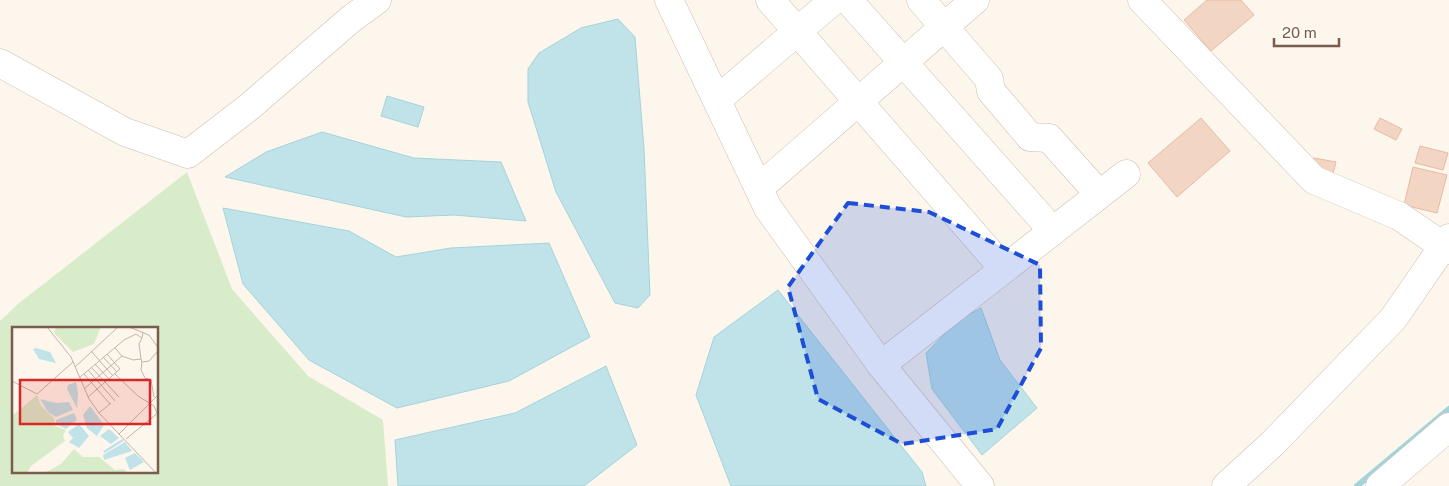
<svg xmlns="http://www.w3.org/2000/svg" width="1449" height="486" font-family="'Public Sans',sans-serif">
  <rect width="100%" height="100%" fill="#fdf6ec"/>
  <path fill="#d8ecc9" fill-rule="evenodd" d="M187 172 232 289 308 376 383 420 388 486H0V321L18 304ZM14 328H158V472H14Z"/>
  <g fill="#bfe3e8" stroke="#a5d3da">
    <path d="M618 19 635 37 644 149 650 295 638 308 615 303 556 192 528 102V69L539 53 581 28Z"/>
    <path d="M387 96 424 107 418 127 381 116Z"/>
    <path d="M322 132 414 158 501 162 526 221 454 215 406 217 225 177 266 152Z"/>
    <path d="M223 208 349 231 396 257 451 248 549 243 590 337 509 381 397 408 309 360 243 284Z"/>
    <path d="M778 290 922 472 926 486H731L696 395 714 337Z"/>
    <path d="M981 308 1000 360 1037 408 982 455 932 389 926 353 957 321Z"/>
    <path d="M606 366 637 445 584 486H398L395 440 515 413Z"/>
  </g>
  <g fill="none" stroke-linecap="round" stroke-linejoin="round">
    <path stroke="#a5d3da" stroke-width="6" d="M1357 486 1449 409"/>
  </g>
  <g fill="#f3d5c3" stroke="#e6bba3">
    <path d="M1207 0H1241L1254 15 1211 51 1184 20Z"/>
    <path d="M1201 118 1230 151 1177 197 1148 163Z"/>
    <path d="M1380 118 1402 129 1396 140 1374 129Z"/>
    <path d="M1420 146 1448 153 1443 170 1415 163Z"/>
    <path d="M1314 158 1336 162 1332 178 1311 174Z"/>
    <path d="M1413 167 1447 175 1437 213 1404 205Z"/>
  </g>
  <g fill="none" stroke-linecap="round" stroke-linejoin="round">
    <g stroke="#d1beb0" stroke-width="29">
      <g id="minor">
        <path d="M669 0 768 208 881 365 980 486"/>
        <path d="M770 0 1004 269"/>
        <path d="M848 0 1053 231"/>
        <path d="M921 0 989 79 991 91 1030 137 1049 138 1099 194"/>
        <path d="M1142 0 1314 180 1399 216 1449 250"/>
        <path d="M0 63 125 132 188 154 249 107 351 19 377 0"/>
        <path d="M717 100 834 0"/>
        <path d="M759 188 975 0"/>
        <path d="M881 365 1126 174"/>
        <path d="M1226 486 1272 444 1393 319 1449 238"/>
        <path d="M1380 486 1449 427"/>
      </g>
    </g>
    <use href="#minor" stroke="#fff" stroke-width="28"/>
  </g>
  <path fill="#1d4ed8" fill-opacity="0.2" stroke="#1d4ed8" stroke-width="4" stroke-dasharray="10 6" stroke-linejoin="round" d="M848 203 929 212 1040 265 1041 348 997 429 902 444 818 399 788 287Z"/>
  <g transform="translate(12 327)">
    <rect width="146" height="146" fill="#fdf6ec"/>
    <path d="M44 0H89L82 17 61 25 42 6ZM25 68 29 79 42 91 43 99 54 103 51 108 53 114 19 139 15 146H0V89ZM62 122 71 130H87L103 143 112 142 116 146H32L49 137Z" fill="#d8ecc9"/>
    <path d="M24 21 38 25 44 36 27 32 21 22ZM64 55 66 66 65 81 55 62 56 58ZM28 72 44 76 57 75 61 83 44 90 36 85ZM78 79 92 98 85 109 75 101 71 88ZM62 86 65 93 54 102 44 97V93ZM67 97 77 109 67 121 57 115 61 111 56 105ZM97 102 107 111 99 117 88 109ZM113 115 120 124 92 133 91 128ZM123 126 132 135 118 143 113 131Z" fill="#bfe3e8"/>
    <path fill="none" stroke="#bfe3e8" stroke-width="2.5" d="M92 125 111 113"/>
    <path fill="none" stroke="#c5b3a7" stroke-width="1" d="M35 0 59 30 77 72 87 86 144 146M117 0 137 8 147 22M103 21 110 29 121 33 129 32 130 35 137 34 147 23M79 24 101 49M91 30 105 45M129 32 127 17 130 11M130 35 129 43 133 51 139 53 142 70M83 37 97 52M63 40 106 0M79 40 107 70M76 43 103 74M72 47 98 77M103 47 126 69 142 79 145 86M67 51 112 13 124 7 130 11 131 6M0 54 25 67 61 35M72 62 110 29M76 70 108 42 95 27M87 86 99 76M107 107 147 67M114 112 147 85"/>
    <path fill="#d62828" fill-opacity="0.15" stroke="#d62828" stroke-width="2.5" d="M8 53H138V97H8Z"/>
    <rect width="146" height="146" fill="none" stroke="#7a5c4d" stroke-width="2.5"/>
  </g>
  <path d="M1274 38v8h65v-8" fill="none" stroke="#7a5c4d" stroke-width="2.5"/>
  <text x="1282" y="38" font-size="15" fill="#7a5c4d" stroke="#fffaf3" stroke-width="4" paint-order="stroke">20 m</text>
</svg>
